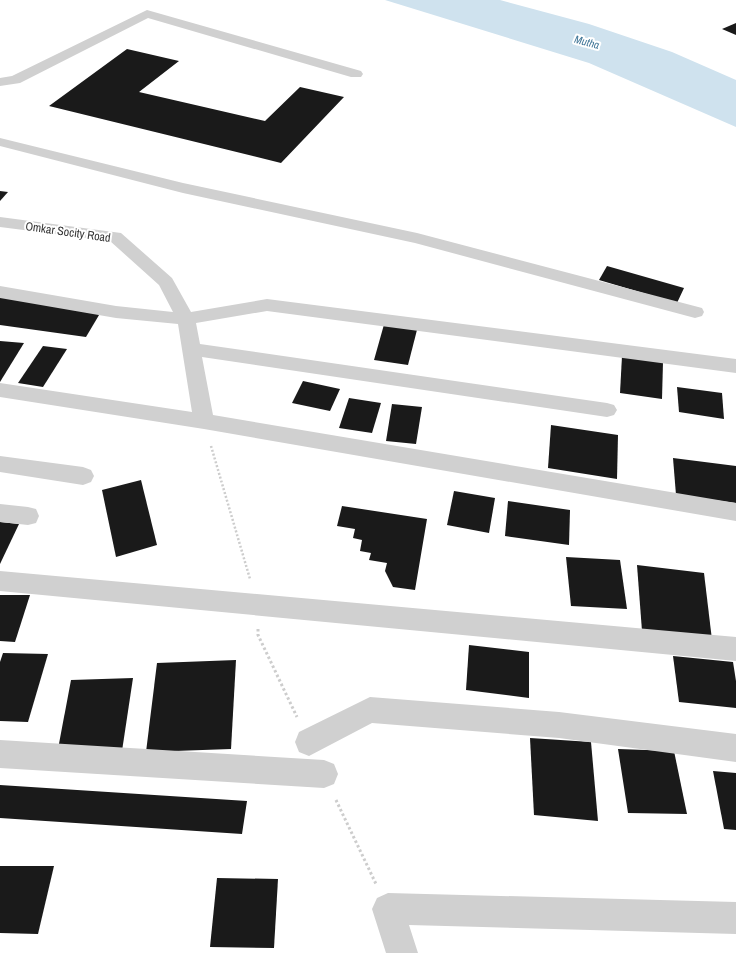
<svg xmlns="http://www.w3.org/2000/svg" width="736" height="953" font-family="'Archivo Narrow',sans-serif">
  <rect width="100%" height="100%" fill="#fff"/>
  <path fill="#cfe2ee" d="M385 0H500L589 24 672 52 736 80V127L589 63Z"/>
  <g fill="#1a1a1a">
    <path d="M736 23V35L722 29Z"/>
    <path d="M127 49 179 61 139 92 265 121 300 87 344 97 281 163 49 106Z"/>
    <path d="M0 191 8 192 0 201Z"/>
    <path d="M607 266 684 288 677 303 599 280Z"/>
    <path d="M0 297 102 310 86 337 0 325Z"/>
    <path d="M385 321 418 326 408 365 374 360Z"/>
    <path d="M0 341 24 343 0 382Z"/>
    <path d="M43 346 67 349 43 387 18 383Z"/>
    <path d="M622 356 663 362 662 399 620 393Z"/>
    <path d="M303 381 340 389 330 411 292 403Z"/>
    <path d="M677 387 722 393 724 419 679 412Z"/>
    <path d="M349 398 381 403 372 433 339 428Z"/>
    <path d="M392 404 422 407 416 444 386 441Z"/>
    <path d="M551 425 618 435 617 479 548 468Z"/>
    <path d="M673 458 736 466V503L676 495Z"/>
    <path d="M141 480 157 545 116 557 102 490Z"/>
    <path d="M454 491 495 498 489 533 447 525Z"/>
    <path d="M508 501 570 510 569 545 505 536Z"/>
    <path d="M342 506 427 519 415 590 393 587 385 571 387 563 369 560 371 553 360 551 362 540 353 538 355 529 337 526Z"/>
    <path d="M0 522 19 524 0 564Z"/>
    <path d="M566 557 620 560 627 609 571 606Z"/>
    <path d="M637 565 704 573 712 640 642 631Z"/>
    <path d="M0 595H30L15 642 0 641Z"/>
    <path d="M469 645 529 652V698L466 690Z"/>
    <path d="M3 653 48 654 28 722 0 721V662Z"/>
    <path d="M673 656 733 662 736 681V708L679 702Z"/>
    <path d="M236 660 231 749 146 752 157 663Z"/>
    <path d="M133 678 122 751 58 749 71 680Z"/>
    <path d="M530 738 591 742 598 821 534 815Z"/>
    <path d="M618 749 674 751 687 814 628 813Z"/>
    <path d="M713 771 736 773V830L724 829Z"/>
    <path d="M0 785 247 801 242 834 0 818Z"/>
    <path d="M0 866H54L38 934 0 933Z"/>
    <path d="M217 878 278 879 274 948 210 947Z"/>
  </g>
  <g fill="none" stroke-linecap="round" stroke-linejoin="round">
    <path stroke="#cdcdcd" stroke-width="2.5" stroke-dasharray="2 2" stroke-linecap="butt" d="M211 446 250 579"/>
    <g stroke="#cdcdcd" stroke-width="3" stroke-dasharray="2.5 2.5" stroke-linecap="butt">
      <path d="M258 629V635L297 717"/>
      <path d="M336 800 376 884"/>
    </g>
    <g fill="#d0d0d0" fill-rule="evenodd">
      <path d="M147 10 361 71 363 74 361 77H351L148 18 20 83 0 86V78L12 76Z"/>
      <path d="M0 138 183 183 417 233 702 308 704 312 702 316 695 318 415 243 183 193 0 146Z"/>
      <path d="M0 217 121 233 172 278 191 312 267 299 736 359V373L267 311 196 323 200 344 607 403 614 405 617 410 614 415 607 417 202 357 213 415 736 503V521L204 429 0 397V383L192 412 178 324 116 318 0 298V286L116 306 173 312 159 285 110 241 0 227Z"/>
      <path d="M0 456 83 467 91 470 94 476 91 482 83 485 0 472Z"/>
      <path d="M0 504 28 507 36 509 39 516 36 523 28 525 0 522Z"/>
      <path d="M0 571 736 637V661L0 591Z"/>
      <path d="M370 697 559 712 736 734V762L559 738 372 723 309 756 299 752 295 742 299 732Z"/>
      <path d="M0 740 324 760 334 764 338 774 334 784 324 788 0 768Z"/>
      <path d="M388 893 736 902V934L409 925 418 953H386L372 909 377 898Z"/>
    </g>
  </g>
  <g text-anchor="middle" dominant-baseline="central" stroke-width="4" stroke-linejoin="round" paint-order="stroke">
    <g font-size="11" font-style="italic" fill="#3f7597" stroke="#fff">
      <text transform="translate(587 42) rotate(15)">Mutha</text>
    </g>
    <g font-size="12" fill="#333" stroke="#fff">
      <text transform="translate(68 232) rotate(8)">Omkar Socity Road</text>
    </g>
  </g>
</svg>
